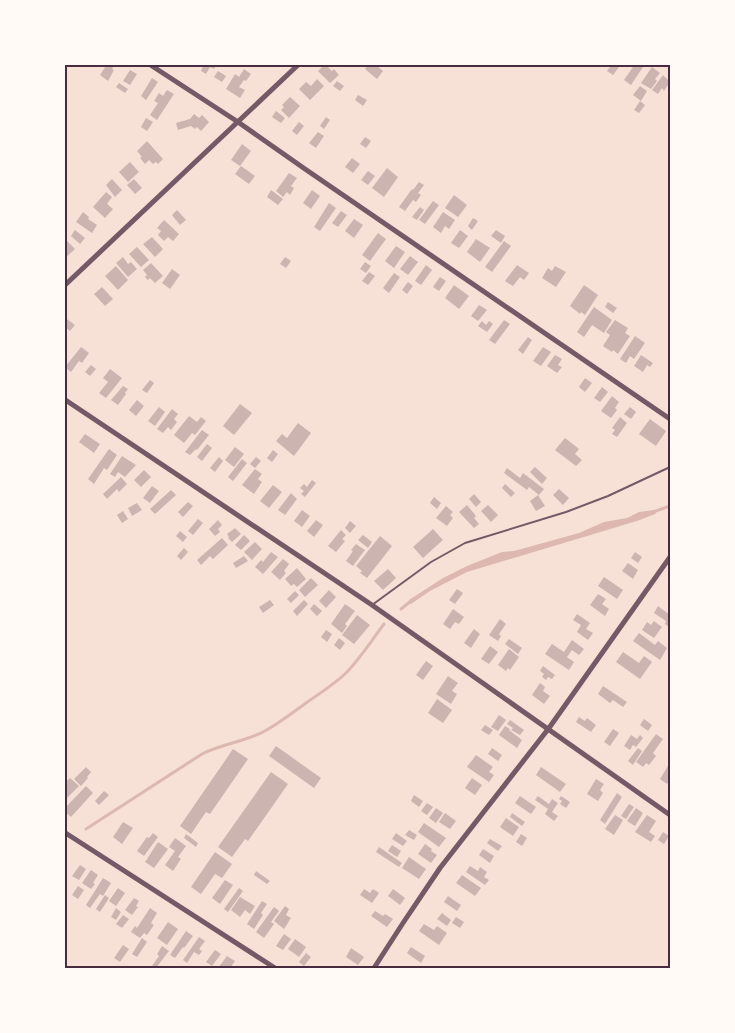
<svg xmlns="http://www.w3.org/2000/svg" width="735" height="1033" font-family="Manrope,sans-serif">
  <rect width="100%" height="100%" fill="#f7e1d7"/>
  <path fill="#dcb8b0" d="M654 510 656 513 655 514 637 521 467 572 430 591 411 604H408L409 600 443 578 467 566 502 552 514 551 579 533 604 522 627 518 639 512Z"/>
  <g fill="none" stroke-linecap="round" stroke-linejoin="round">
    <g stroke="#dcb8b0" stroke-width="3">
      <path d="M653 512 670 506"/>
      <path d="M401 609 411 601"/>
      <path d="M86 829 202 754C221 744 244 742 263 732 278 724 292 713 306 703 320 693 335 684 347 672 361 657 372 640 384 624"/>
    </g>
  </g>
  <g fill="#ccb4b1">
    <path d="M107 64H115L112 69 114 70 108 81 100 75Z"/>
    <path d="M204 64H217L214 69 210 67 206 74 201 71Z"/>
    <path d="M325 64 332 71 334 69 339 75 330 83 318 71Z"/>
    <path d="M369 64H375L383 71 377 79 365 69Z"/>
    <path d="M612 64H615L619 67 613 75 607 71Z"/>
    <path d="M635 64H645L631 85 624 80Z"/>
    <path d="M652 67 660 73 655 79 657 81 651 89 641 83Z"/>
    <path d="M244 69 251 74 246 81 244 80 239 87 245 90 240 98 226 89 235 74 239 77Z"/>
    <path d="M130 70 137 74 130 85 123 81Z"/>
    <path d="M218 71 226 76 222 82 214 77Z"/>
    <path d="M663 75 670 82 664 91 662 88 658 94 652 90Z"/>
    <path d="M152 78 158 82 146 100 141 96Z"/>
    <path d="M317 79 324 86 310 100 299 89 306 82 311 86Z"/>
    <path d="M337 81 344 86 340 91 333 86Z"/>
    <path d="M119 83 128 89 125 93 116 87Z"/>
    <path d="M640 86 647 91 641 101 633 95Z"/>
    <path d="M167 90 174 94 157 120 150 115 158 103 154 101 159 93 163 96Z"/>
    <path d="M358 95 367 100 363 106 355 100Z"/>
    <path d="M290 97 300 106 289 118 281 110 284 107 282 105Z"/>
    <path d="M640 101 645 105 639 113 634 110Z"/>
    <path d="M276 111 285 118 281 123 272 117Z"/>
    <path d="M194 114 199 118 202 115 209 122 201 131 197 127 195 129 191 126 178 130 176 123 190 119Z"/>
    <path d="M326 117 330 120 324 129 320 126Z"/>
    <path d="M146 118 153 122 147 131 141 127Z"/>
    <path d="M299 122 304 126 297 135 292 131Z"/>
    <path d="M318 132 324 136 316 148 309 143Z"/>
    <path d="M365 137 371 141 366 148 360 144Z"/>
    <path d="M147 141 163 159 158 164 156 162 153 164 149 160 145 164 140 158 142 157 137 151Z"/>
    <path d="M242 144 251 151 240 166 231 160Z"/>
    <path d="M352 158 360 164 353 173 345 167Z"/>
    <path d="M130 162 139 172 128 182 119 172Z"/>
    <path d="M241 166 255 176 249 184 235 174Z"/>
    <path d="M387 168 398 177 384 197 372 188Z"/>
    <path d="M368 171 375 176 368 185 361 180Z"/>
    <path d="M289 173 297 178 291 186 294 188 290 195 287 192 283 197 276 191Z"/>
    <path d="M112 179 122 190 115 197 106 185Z"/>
    <path d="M134 179 142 188 135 194 127 185Z"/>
    <path d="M419 182 424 185 418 193 421 195 416 202 413 200 405 211 399 207 412 189 413 190Z"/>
    <path d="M271 190 283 199 278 205 267 197Z"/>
    <path d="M312 190 320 196 311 209 303 203Z"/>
    <path d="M106 192 112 197 107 204 113 209 105 218 93 207Z"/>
    <path d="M454 195 467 205 458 217 445 208Z"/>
    <path d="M433 201 439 205 425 224 419 220Z"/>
    <path d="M329 203 336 208 320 231 314 227Z"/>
    <path d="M420 207 424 210 417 220 412 217Z"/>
    <path d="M177 210 186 220 180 225 172 215Z"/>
    <path d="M341 211 347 215 338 227 332 223Z"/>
    <path d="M83 212 89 217 88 219 97 225 92 233 76 222Z"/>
    <path d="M443 212 455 220 449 229 445 226 441 233 433 227Z"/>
    <path d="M473 218 478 221 472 230 468 226Z"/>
    <path d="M354 219 363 225 354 238 345 231Z"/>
    <path d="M164 220 179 234 173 241 168 237 164 241 158 235 161 231 157 228Z"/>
    <path d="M75 230 85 238 80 244 71 236Z"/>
    <path d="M460 230 468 236 459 248 451 243Z"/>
    <path d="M496 230 505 236 501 243 491 236Z"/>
    <path d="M378 233 386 239 370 261 362 255Z"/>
    <path d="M152 237 163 249 155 257 143 244Z"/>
    <path d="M64 238 75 249 64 259Z"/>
    <path d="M476 239 490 248 480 262 467 252Z"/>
    <path d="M504 241 511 246 492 272 485 267Z"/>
    <path d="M396 246 405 252 394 268 385 261Z"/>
    <path d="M137 247 149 260 141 267 129 254Z"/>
    <path d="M410 256 418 262 408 275 400 269Z"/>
    <path d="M123 257 128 264 131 262 137 269 128 277 116 263Z"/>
    <path d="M285 257 291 261 286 268 280 264Z"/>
    <path d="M365 262 371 266 366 273 360 269Z"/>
    <path d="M151 263 163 276 155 283 150 278 148 280 145 277 147 275 143 270Z"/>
    <path d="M426 265 432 270 421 285 415 281Z"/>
    <path d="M517 265 529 273 524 280 520 277 513 286 505 281Z"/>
    <path d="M116 266 128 280 118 290 105 276Z"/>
    <path d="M555 266 566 272 556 287 542 278 548 268 552 271Z"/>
    <path d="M172 269 180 275 170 289 162 283Z"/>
    <path d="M369 272 375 276 368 285 362 281Z"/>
    <path d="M394 273 400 277 389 293 383 288Z"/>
    <path d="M440 277 446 281 439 291 433 287Z"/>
    <path d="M408 282 413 286 407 294 402 290Z"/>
    <path d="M454 285 469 296 459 309 445 298Z"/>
    <path d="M584 285 598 295 585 315 581 312 580 314 570 306Z"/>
    <path d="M102 287 113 299 105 306 94 294Z"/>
    <path d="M608 302 617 308 613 313 605 307Z"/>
    <path d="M479 305 487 310 478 321 471 316Z"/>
    <path d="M594 307 612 320 604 333 592 325 584 337 577 332Z"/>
    <path d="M64 317 75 325 70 331 64 326Z"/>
    <path d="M504 320 510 324 495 344 489 340Z"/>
    <path d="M615 320 628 328 625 333 630 336 618 354 613 350 612 352 603 346 610 335 606 332Z"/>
    <path d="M482 321 486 325 489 321 493 324 487 332 478 326Z"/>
    <path d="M635 336 645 343 634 359 630 356 626 363 620 359Z"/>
    <path d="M528 337 532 340 523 354 518 350Z"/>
    <path d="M81 347 89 353 82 363 79 361 71 372 65 367Z"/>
    <path d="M543 347 551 352 541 366 533 361Z"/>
    <path d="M555 355 562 359 558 365 562 367 557 373 547 366Z"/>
    <path d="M641 355 653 363 650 367 647 365 643 372 634 366Z"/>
    <path d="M91 365 96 369 90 376 85 372Z"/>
    <path d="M110 369 122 378 106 398 99 393 108 382 103 378Z"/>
    <path d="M585 378 592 383 585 392 579 387Z"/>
    <path d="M150 380 154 383 147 393 142 390Z"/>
    <path d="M123 386 128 389 125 393 126 394 118 405 111 400Z"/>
    <path d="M602 387 608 392 600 402 594 398Z"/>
    <path d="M612 396 619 402 615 408 617 410 611 418 601 411Z"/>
    <path d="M137 400 144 406 136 416 129 410Z"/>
    <path d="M240 404 252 413 234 435 223 426Z"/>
    <path d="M159 407 165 412 155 426 148 421Z"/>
    <path d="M630 407 636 412 631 419 624 414Z"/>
    <path d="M172 409 178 414 174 419 177 422 171 430 168 427 163 433 157 429Z"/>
    <path d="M189 416 197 422 201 417 206 421 195 435 192 433 184 443 174 435Z"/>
    <path d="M620 417 627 423 617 437 612 434 615 430 612 428Z"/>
    <path d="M650 419 666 431 656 446 639 434Z"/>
    <path d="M298 423 311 433 294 456 276 441 282 434 287 438Z"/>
    <path d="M202 430 209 435 197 450 196 449 190 455 185 452Z"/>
    <path d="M85 434 100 444 94 453 79 442Z"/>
    <path d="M565 438 579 449 575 454 582 460 576 466 555 450Z"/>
    <path d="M207 444 212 448 202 461 197 457Z"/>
    <path d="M235 447 244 454 234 467 225 460Z"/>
    <path d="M109 449 117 455 107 470 104 468 94 484 88 479Z"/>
    <path d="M273 450 278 454 272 462 267 458Z"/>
    <path d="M122 456 136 465 125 477 118 472 115 477 110 474Z"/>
    <path d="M219 457 223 461 215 472 210 468Z"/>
    <path d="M256 457 261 461 255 468 250 464Z"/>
    <path d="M242 459 247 463 233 481 228 477Z"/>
    <path d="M535 467 547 478 542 484 530 472Z"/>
    <path d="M507 468 520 478 523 473 544 489 539 495 529 487 527 490 504 473Z"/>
    <path d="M255 469 262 474 258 479 262 482 254 494 242 485Z"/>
    <path d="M144 470 151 477 141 487 134 480Z"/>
    <path d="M121 477 127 484 119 492 117 489 107 499 103 494Z"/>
    <path d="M312 480 316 483 305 497 301 494 304 491 300 488 304 484 307 487Z"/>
    <path d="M505 484 515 493 511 497 502 488Z"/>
    <path d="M273 485 282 492 269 508 260 501Z"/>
    <path d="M152 486 159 491 150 503 143 498Z"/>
    <path d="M559 489 569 498 563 505 553 495Z"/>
    <path d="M171 490 176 495 155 514 150 509Z"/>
    <path d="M291 493 297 499 285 515 278 510Z"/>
    <path d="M474 494 481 502 476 507 469 499Z"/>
    <path d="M538 495 545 506 536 511 530 501Z"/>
    <path d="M434 497 441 503 437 509 430 503Z"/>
    <path d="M188 502 193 506 183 517 178 512Z"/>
    <path d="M137 503 142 510 132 516 128 508Z"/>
    <path d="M467 505 476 516 474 518 479 524 474 528 459 512Z"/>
    <path d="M488 505 498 515 491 522 481 511Z"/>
    <path d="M446 506 453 512 450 515 453 518 447 526 436 518Z"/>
    <path d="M302 510 310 516 302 527 294 521Z"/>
    <path d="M123 511 128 519 122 523 117 515Z"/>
    <path d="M198 519 203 523 193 535 188 531Z"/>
    <path d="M218 520 222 525 218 529 220 532 215 536 209 529Z"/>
    <path d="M316 520 323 525 314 537 307 531Z"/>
    <path d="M350 521 356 526 350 533 345 528Z"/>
    <path d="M235 528 241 534 232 542 228 538 229 537 227 534Z"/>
    <path d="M433 529 443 540 423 558 413 547Z"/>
    <path d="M341 530 346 535 342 539 345 541 336 552 328 546Z"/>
    <path d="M180 531 187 537 183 542 176 536Z"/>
    <path d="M244 535 250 541 241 550 235 545Z"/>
    <path d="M363 535 372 542 368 548 358 540Z"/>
    <path d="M380 536 392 546 367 578 360 573 362 571 356 566Z"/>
    <path d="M222 538 228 545 213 559 210 556 201 565 197 560Z"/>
    <path d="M255 542 262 549 252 560 244 552Z"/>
    <path d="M356 544 365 550 353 566 346 561 353 551 351 550Z"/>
    <path d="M184 548 188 552 181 560 177 556Z"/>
    <path d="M271 552 278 557 263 574 255 567 261 560 263 562Z"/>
    <path d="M635 552 642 557 638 563 631 558Z"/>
    <path d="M244 556 248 561 236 568 233 563Z"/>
    <path d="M283 559 289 564 284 571 286 573 280 580 271 572Z"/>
    <path d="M628 563 638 570 633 579 622 571Z"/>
    <path d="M297 568 306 579 297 587 294 584 291 586 285 579Z"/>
    <path d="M388 569 396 578 383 590 374 581Z"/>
    <path d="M604 577 623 590 617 599 598 586Z"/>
    <path d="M311 578 318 585 305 597 299 590Z"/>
    <path d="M457 589 463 593 455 604 449 600Z"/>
    <path d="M329 590 336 597 326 608 319 601Z"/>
    <path d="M295 591 299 595 291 603 287 599Z"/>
    <path d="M598 594 606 599 602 604 609 609 605 616 590 605Z"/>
    <path d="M270 600 274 605 263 613 259 607Z"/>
    <path d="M304 600 308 604 297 616 293 611Z"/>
    <path d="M314 604 322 611 317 616 310 609Z"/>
    <path d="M345 604 355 611 345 624 347 626 342 633 331 624Z"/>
    <path d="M658 606 670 615V628L665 624 666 621 654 613Z"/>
    <path d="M453 609 464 617 459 624 455 622 450 629 443 624Z"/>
    <path d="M577 614 590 623 586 629 593 633 588 640 577 632 581 625 573 620Z"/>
    <path d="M357 615 370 625 354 644 342 635Z"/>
    <path d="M500 619 506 624 499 634 501 636 498 641 489 635Z"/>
    <path d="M654 621 662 627 654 638 642 630 647 622 651 625Z"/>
    <path d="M474 629 480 634 471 648 464 643Z"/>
    <path d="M326 630 332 634 327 642 321 637Z"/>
    <path d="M639 633 655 645 658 641 667 648 660 660 633 641Z"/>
    <path d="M339 638 345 643 340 650 334 645Z"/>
    <path d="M509 639 522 648 518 654 505 644Z"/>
    <path d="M572 640 584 649 579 655 572 650 567 657 574 662 569 670 545 654 552 644 564 652Z"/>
    <path d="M490 646 498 652 489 664 481 659Z"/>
    <path d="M509 649 519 657 510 670 508 668 506 671 498 665Z"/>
    <path d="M623 652 639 663 644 656 652 662 640 679 616 662Z"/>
    <path d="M426 661 433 666 423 680 416 675Z"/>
    <path d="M543 666 555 675 552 679 548 677 546 680 542 677 544 674 540 671Z"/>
    <path d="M448 676 458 683 452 691 457 694 451 704 436 694Z"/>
    <path d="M540 683 545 687 543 691 550 696 544 704 532 695Z"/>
    <path d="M603 686 627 702 623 707 613 700 610 703 598 694Z"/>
    <path d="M437 699 452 710 443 723 428 713Z"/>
    <path d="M499 715 506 720 498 731 491 727Z"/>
    <path d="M579 717 585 721 587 718 596 725 591 732 576 722Z"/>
    <path d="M644 719 652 725 648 731 640 725Z"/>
    <path d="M510 720 524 730 520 735 511 730 513 728 507 724Z"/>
    <path d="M485 725 493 730 489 735 481 730Z"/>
    <path d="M505 726 510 729 509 730 522 740 517 748 499 735Z"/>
    <path d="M613 729 619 733 610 746 604 742Z"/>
    <path d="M656 734 663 739 653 753 656 756 649 765 646 763 643 767 636 762Z"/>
    <path d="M631 735 637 739 640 735 643 738 636 747 633 745 630 750 624 746Z"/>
    <path d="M276 746 321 778 314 788 269 756Z"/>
    <path d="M492 748 502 755 498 761 488 754Z"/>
    <path d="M638 748 642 751 633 765 628 761Z"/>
    <path d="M233 749 248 759 210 814 206 812 191 834 180 826Z"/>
    <path d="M476 755 493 767 489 772 494 775 489 782 467 767Z"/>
    <path d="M668 766 670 768V779L667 784 660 779Z"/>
    <path d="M86 767 91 772 87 777 88 778 81 786 74 779Z"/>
    <path d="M541 767 566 784 560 792 536 775Z"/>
    <path d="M271 772 288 784 248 841 245 839 232 857 218 847Z"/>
    <path d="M70 778 79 786 64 801V783Z"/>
    <path d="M472 778 482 785 475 795 465 788Z"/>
    <path d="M596 779 604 784 600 790 603 793 598 801 587 794Z"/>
    <path d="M86 786 93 793 71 817 64 811V809Z"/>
    <path d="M104 791 109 795 99 805 95 801Z"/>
    <path d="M617 793 622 797 605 824 600 820Z"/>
    <path d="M414 795 423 801 419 807 411 801Z"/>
    <path d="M520 796 536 807 531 814 515 803Z"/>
    <path d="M538 796 549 804 552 799 558 803 552 812 558 816 554 821 545 814 548 809 535 800Z"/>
    <path d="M561 796 570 802 566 808 560 804 562 801 559 799Z"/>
    <path d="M427 803 433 807 427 815 421 811Z"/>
    <path d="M629 804 634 807 626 819 621 816Z"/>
    <path d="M436 808 443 813 436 823 429 818Z"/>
    <path d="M636 808 643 813 635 826 627 821Z"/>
    <path d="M445 813 456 821 450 829 439 822Z"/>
    <path d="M512 813 525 822 522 826 510 817Z"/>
    <path d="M615 815 623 820 614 835 605 829Z"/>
    <path d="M647 815 656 821 649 832 655 836 651 842 635 832Z"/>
    <path d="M506 818 519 827 513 836 500 827Z"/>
    <path d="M123 822 133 828 122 844 113 837Z"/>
    <path d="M424 823 446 838 439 847 418 832Z"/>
    <path d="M409 830 417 835 414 840 405 835Z"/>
    <path d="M663 832 669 836 664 844 658 840Z"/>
    <path d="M153 833 158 837 144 856 137 851 147 837 149 838Z"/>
    <path d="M396 833 407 841 403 846 392 839Z"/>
    <path d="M186 834 198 843 196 847 184 838Z"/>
    <path d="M521 834 527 838 522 846 516 842Z"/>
    <path d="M175 838 186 846 178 857 181 859 173 871 165 865 175 851 169 847Z"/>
    <path d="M490 839 502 846 498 851 487 843Z"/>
    <path d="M158 842 168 849 154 868 145 862Z"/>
    <path d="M425 844 432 849 431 851 437 855 431 863 418 854Z"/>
    <path d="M392 845 401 851 397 857 388 851Z"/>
    <path d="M379 847 402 863 399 867 376 852Z"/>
    <path d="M483 849 494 856 490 863 479 855Z"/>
    <path d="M215 852 232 864 222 878 215 874 201 894 191 887Z"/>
    <path d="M409 857 426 869 419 879 402 868Z"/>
    <path d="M80 865 86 869 79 880 72 876Z"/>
    <path d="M470 866 478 871 480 867 487 872 484 877 489 880 485 885 466 872Z"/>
    <path d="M91 870 98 875 93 883 95 884 91 889 82 883Z"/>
    <path d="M256 871 270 881 267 884 254 875Z"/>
    <path d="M462 875 481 888 475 896 456 883Z"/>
    <path d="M103 878 111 883 103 896 100 894 90 908 86 905Z"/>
    <path d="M225 880 233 885 220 904 212 898Z"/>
    <path d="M78 886 84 890 78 899 72 895Z"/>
    <path d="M118 888 125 893 116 906 109 901Z"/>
    <path d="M239 888 243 891 228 912 224 909Z"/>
    <path d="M364 889 370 893 373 889 379 893 372 903 360 895Z"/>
    <path d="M393 889 405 898 400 905 388 896Z"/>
    <path d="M105 895 109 898 100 912 96 909Z"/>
    <path d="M448 896 461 905 457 911 444 902Z"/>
    <path d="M240 897 255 906 250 914 245 910 240 917 231 910Z"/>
    <path d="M134 898 139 901 136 906 138 907 132 915 125 910Z"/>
    <path d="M262 901 267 904 261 913 263 915 254 929 247 924Z"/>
    <path d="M285 906 289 909 286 915 291 918 284 929 274 921Z"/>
    <path d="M274 907 279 911 271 922 274 924 264 938 256 932Z"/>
    <path d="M116 908 121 912 116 920 111 917Z"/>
    <path d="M150 908 157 913 151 923 154 925 147 935 144 933 140 938 131 932 135 926 137 928Z"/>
    <path d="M375 911 383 916 385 914 393 919 387 927 371 916Z"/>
    <path d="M442 913 451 920 447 926 437 919Z"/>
    <path d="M123 915 129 919 122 928 116 924Z"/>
    <path d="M456 917 464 922 460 928 452 923Z"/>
    <path d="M168 922 178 929 167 945 157 938Z"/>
    <path d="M424 924 434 930 437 926 447 933 439 945 419 931Z"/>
    <path d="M186 931 193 936 184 948 183 947 175 958 170 955Z"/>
    <path d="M284 934 291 939 283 950 276 946Z"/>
    <path d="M199 937 205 941 199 949 202 951 199 955 194 952 187 963 183 960Z"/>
    <path d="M142 938 147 942 137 957 132 954Z"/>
    <path d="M295 939 306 947 299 957 288 949Z"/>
    <path d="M123 945 129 949 120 962 114 958Z"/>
    <path d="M162 946 169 951 156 968 152 966 159 956 157 954Z"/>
    <path d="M411 947 425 956 421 963 407 953Z"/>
    <path d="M351 948 364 957 358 965 346 957Z"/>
    <path d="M215 950 221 954 212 966 206 962Z"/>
    <path d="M306 953 311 957 304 966 299 962Z"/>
    <path d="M227 956 235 961 230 968H218Z"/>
  </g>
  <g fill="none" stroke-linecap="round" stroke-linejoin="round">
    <path stroke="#755966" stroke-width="2" d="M372 605 431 562 465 543 566 512 608 496 670 467"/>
    <g stroke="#755966" stroke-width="5">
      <path d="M149 64 238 122 305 169 670 419"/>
      <path d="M64 286 299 64"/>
      <path d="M64 399 372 605 670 815"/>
      <path d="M64 832 275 968"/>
      <path d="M374 968 403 923 440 868 549 728 670 557"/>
    </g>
  </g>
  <rect width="735" height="1033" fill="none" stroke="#fffaf5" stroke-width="132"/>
  <rect x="66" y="66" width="603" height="901" fill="none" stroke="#4a2c40" stroke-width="2"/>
</svg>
